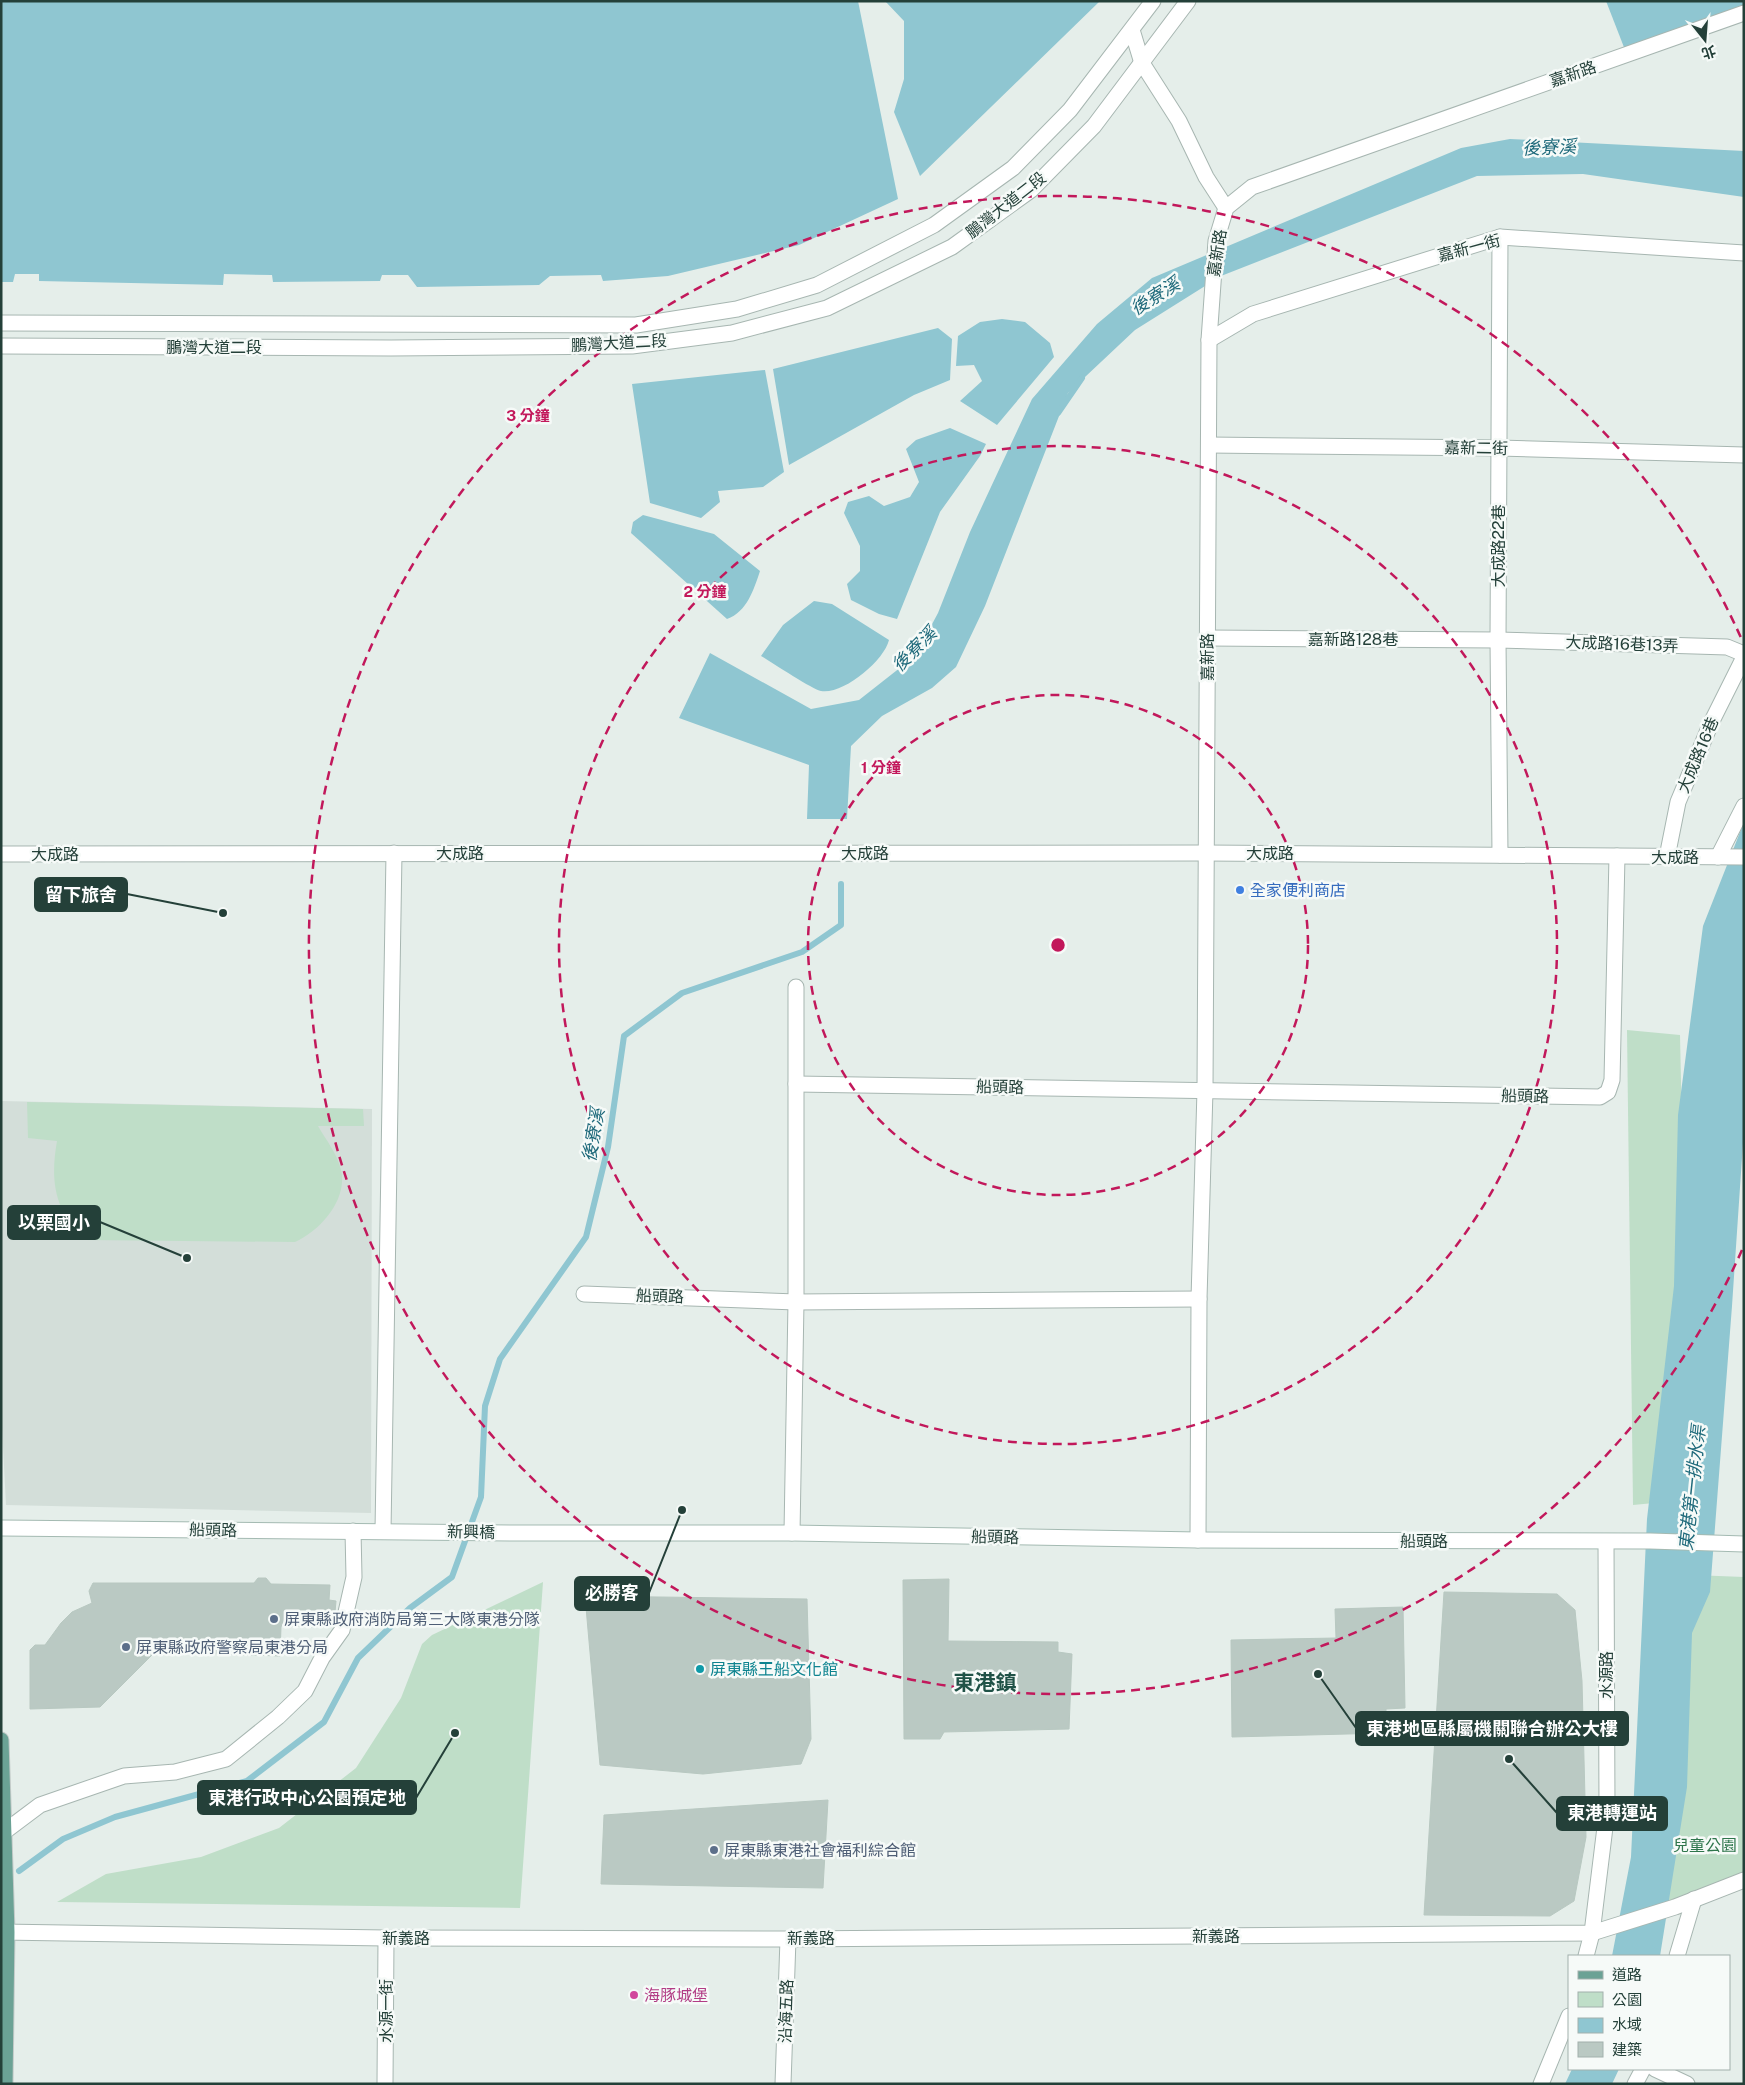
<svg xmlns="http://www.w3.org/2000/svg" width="1745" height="2085" font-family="'Public Sans','Noto Sans TC',sans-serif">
  <rect width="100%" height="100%" fill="#e5eeea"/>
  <path fill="#d3ded9" d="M1 1101 372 1109 371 1513 6 1505 1 1408Z"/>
  <g fill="#bfdec8">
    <path d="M1627 1030 1680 1035 1682 1128 1680 1308 1654 1503 1633 1505Z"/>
    <path d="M27 1102 363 1109 364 1126H318C326 1140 337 1153 341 1170 348 1200 320 1231 295 1242L87 1240C54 1213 50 1181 57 1141L28 1138Z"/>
    <path d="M1693 1575 1744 1577V1873L1658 1906Z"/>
    <path d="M543 1582 520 1908 57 1902 106 1874 201 1857 279 1828 356 1768 401 1698 422 1644 432 1635Z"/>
  </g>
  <g fill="#8fc6d1">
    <path d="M1 1H858L898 199 799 245 668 276 603 281 601 275 550 276 539 285 417 287 408 275H382L380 281 273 282 272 275 224 274 223 285 39 281V274H15L13 282H1Z"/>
    <path d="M885 1H1100L920 176 894 112 904 79V21Z"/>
    <path d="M1606 1H1744V13L1627 55Z"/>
    <path d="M1510 139 1744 151V197L1583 174 1477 176 1221 276 1135 330 1068 393 985 606 956 667 932 688 882 716 851 746 847 819H807L809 765 679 718 710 653 811 709 859 700 915 656 938 613 970 532 1032 399 1097 324 1152 278 1461 148Z"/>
    <path d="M1002 319 1025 322 1050 343 1054 357 997 425 960 401 982 381 974 365 956 366 958 336 980 322Z"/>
    <path d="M938 328 952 339 950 380 914 395 789 465 773 369Z"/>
    <path d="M765 370 784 472 763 487 718 491 720 502 701 518 650 503 632 384Z"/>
    <path d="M950 428 986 444 980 456 940 512 897 619 879 614 851 600 847 584 860 571V546L844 513 848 502 869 496 884 506 910 497 919 482 906 449 916 440Z"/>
    <path d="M643 515 714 534 760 571C754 589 747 612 727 619L631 533 633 522Z"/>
    <path d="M814 601 832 604 889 640C884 661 843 695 821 691 813 690 771 662 761 656L783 625Z"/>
    <path d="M1744 822V1128L1732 1306 1710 1592 1692 1633 1687 1787 1660 1956H1612L1631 1857 1647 1519 1674 1286 1678 1115 1703 926Z"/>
    <path d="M1572 2069H1619L1612 2084H1565Z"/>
  </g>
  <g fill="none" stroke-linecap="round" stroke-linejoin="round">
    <g stroke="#8fc6d1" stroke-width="6">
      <path d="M1058 413 1082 378"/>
      <path d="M19 1871 63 1839 115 1817 247 1781 324 1722 358 1658 410 1608 452 1577 481 1497 485 1406 500 1359 586 1237 608 1147 624 1036 682 993 802 952 841 925V884"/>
    </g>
  </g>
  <g fill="#bac9c3" stroke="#b8c8c1">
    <path d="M258 1578H266L271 1584 330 1585 329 1600 336 1601 334 1623 328 1624V1627L281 1626 280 1656 195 1653 153 1654 100 1707 30 1709V1650L35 1645H45L61 1623 72 1612 92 1603 89 1591 93 1583H254Z"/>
    <path d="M949 1579 948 1641 1058 1642V1652L1072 1654 1069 1729 944 1732 940 1739H904L903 1580Z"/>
    <path d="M1444 1592 1557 1594 1575 1610 1582 1681 1586 1837 1574 1901 1550 1916 1424 1915Z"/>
    <path d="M585 1596 807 1599 811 1739 801 1764 703 1774 600 1765Z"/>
    <path d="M1403 1607 1405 1708 1386 1709V1733L1232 1737 1231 1640 1336 1638 1335 1609Z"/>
    <path d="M828 1800 823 1888 601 1884 604 1815Z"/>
  </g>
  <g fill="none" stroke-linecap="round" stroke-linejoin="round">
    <g stroke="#a7b6b1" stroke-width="17">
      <g id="minor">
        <path d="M1132 30 1142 63 1179 121 1206 177 1226 208"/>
        <path d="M1500 237 1498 640 1500 855"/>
        <path d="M1209 340 1253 314 1500 237 1744 253"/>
        <path d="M1209 445 1499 448 1744 455"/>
        <path d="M1207 638 1498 640 1727 647 1744 654"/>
        <path d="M1 854 1205 853 1744 857"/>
        <path d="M1667 857 1678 802 1711 723 1744 657"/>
        <path d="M1718 857 1744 806"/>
        <path d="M796 1084 1600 1097 1608 1092 1612 1080 1617 856"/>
        <path d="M584 1294 796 1302 1199 1299"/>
        <path d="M383 1531 394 853"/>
        <path d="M792 1533 796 1302V987"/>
        <path d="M1198 1540 1199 1299 1205 1090 1209 340 1216 241 1226 208 1252 187 1744 13"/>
        <path d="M4 1832 40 1805 124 1776 175 1772 226 1759 278 1717 305 1691 322 1658 342 1630 354 1577 353 1531"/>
        <path d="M1 1932 386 1938 788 1939 1592 1933 1675 1907 1744 1880"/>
        <path d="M1586 1956 1592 1933 1607 1811 1606 1542"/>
        <path d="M1677 1956 1694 1899"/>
        <path d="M1655 2069 1687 2084"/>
        <path d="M385 2084 386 1938"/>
        <path d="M783 2084 788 1939"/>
        <path d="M1541 2084 1569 2016"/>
        <path d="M1635 2084 1643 2069"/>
      </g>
    </g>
    <g stroke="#a7b6b1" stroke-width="17">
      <g id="tertiary">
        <path d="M1 323 636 325 737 309 817 285 934 225 1013 168 1070 110 1153 1"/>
        <path d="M1 346 391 348 632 346 732 333 827 308 952 247 1031 190 1094 126 1188 1"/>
      </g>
    </g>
    <g stroke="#a4bab2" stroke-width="17">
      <path id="secondary" d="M1 1528 517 1533H792L1198 1540 1650 1541 1744 1544"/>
    </g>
    <g stroke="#c2cac8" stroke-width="17">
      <path id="primary" d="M1 1740 7 1932 5 2084"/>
    </g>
    <use href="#minor" stroke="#fff" stroke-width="15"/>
    <use href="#tertiary" stroke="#fff" stroke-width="15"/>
    <use href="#secondary" stroke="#fff" stroke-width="15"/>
    <use href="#primary" stroke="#6ba295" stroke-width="15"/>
  </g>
  <g fill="none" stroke="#c2185b" stroke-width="2.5" stroke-dasharray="9 6">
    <circle cx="1058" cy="945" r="250"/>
    <circle cx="1058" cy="945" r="499"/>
    <path d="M1742 1250A749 749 0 1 1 1742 640"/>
  </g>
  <circle fill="#3f7fe0" stroke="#f6faf8" stroke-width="2" cx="1240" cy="890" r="5"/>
  <g fill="#5c6f8a" stroke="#f6faf8" stroke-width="2">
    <circle cx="274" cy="1619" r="5"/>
    <circle cx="126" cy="1647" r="5"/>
    <circle cx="714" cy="1850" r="5"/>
  </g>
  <circle fill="#0f9aa8" stroke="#f6faf8" stroke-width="2" cx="700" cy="1669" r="5"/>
  <circle fill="#d1479c" stroke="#f6faf8" stroke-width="2" cx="634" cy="1995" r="5"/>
  <g text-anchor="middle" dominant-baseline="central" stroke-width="5" stroke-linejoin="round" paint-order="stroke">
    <g font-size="16" fill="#244039" stroke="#f6faf8">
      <text transform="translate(1573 74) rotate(-19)">嘉新路</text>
      <text transform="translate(1006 205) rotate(-38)">鵬灣大道二段</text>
      <text transform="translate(1469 248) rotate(-15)">嘉新一街</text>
      <text transform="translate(1217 253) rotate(-81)">嘉新路</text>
      <text transform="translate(619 343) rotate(-3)">鵬灣大道二段</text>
      <text x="214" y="347">鵬灣大道二段</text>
      <text transform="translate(1476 448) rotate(1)">嘉新二街</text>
      <text transform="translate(1498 546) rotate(-90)">大成路22巷</text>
      <text x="1353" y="639">嘉新路128巷</text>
      <text transform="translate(1622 644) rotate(2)">大成路16巷13弄</text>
      <text transform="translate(1207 657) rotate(-90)">嘉新路</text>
      <text transform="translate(1698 755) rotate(-67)">大成路16巷</text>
      <text x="460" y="853">大成路</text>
      <text x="865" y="853">大成路</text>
      <text x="1270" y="853">大成路</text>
      <text x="55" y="854">大成路</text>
      <text x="1675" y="857">大成路</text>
      <text transform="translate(1000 1087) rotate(1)">船頭路</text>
      <text transform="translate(1525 1096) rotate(1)">船頭路</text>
      <text transform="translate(660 1296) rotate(2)">船頭路</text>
      <text transform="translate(213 1530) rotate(1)">船頭路</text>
      <text transform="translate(471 1532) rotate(1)">新興橋</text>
      <text transform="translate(995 1537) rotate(1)">船頭路</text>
      <text x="1424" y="1541">船頭路</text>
      <text transform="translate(1606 1675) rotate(-90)">水源路</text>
      <text x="1216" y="1936">新義路</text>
      <text x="406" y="1938">新義路</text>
      <text x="811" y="1938">新義路</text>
      <text transform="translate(386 2011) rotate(-90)">水源一街</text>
      <text transform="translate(786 2011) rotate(-88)">沿海五路</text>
    </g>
    <g font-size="16" fill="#366cbe" stroke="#f6faf8" text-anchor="start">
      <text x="1250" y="890">全家便利商店</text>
    </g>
    <g font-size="16" fill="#4e5e75" stroke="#f6faf8" text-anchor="start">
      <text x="284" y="1619">屏東縣政府消防局第三大隊東港分隊</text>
      <text x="136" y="1647">屏東縣政府警察局東港分局</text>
      <text x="724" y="1850">屏東縣東港社會福利綜合館</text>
    </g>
    <g font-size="16" fill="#0d838f" stroke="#f6faf8" text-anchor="start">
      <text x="710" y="1669">屏東縣王船文化館</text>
    </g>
    <g font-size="16" fill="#2f764c" stroke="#f6faf8">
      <text x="1705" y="1845">兒童公園</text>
    </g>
    <g font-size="16" fill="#b23c85" stroke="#f6faf8" text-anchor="start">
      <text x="644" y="1995">海豚城堡</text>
    </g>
    <g font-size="18" font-style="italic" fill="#1f6a7b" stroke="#f6faf8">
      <text transform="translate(1549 147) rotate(-2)">後寮溪</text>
      <text transform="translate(1155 296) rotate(-32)">後寮溪</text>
      <text transform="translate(914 649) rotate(-45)">後寮溪</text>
      <text transform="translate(593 1135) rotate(-80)">後寮溪</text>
      <text transform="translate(1692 1488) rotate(-84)">東港第一排水渠</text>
    </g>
    <g font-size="21" font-weight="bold" fill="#205247" stroke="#f6faf8">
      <text x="985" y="1682">東港鎮</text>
    </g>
  </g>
  <circle cx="1058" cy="945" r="8" fill="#c2185b" stroke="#f6faf8" stroke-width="2.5"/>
  <g font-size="15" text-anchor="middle" font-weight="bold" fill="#c2185b" stroke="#f6faf8" stroke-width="5" stroke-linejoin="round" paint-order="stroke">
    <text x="528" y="421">3 分鐘</text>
    <text x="705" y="597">2 分鐘</text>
    <text x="881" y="773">1 分鐘</text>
  </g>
  <path fill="none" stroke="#244039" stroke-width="2" d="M223 913L127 894M187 1258L100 1222M682 1510L649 1593M1318 1674L1356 1728M455 1733L416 1798M1509 1759L1557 1813"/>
  <g fill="#244039" stroke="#f6faf8" stroke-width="2">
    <circle cx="223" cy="913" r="5"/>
    <circle cx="187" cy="1258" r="5"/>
    <circle cx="682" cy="1510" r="5"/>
    <circle cx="1318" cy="1674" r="5"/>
    <circle cx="455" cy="1733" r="5"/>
    <circle cx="1509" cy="1759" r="5"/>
  </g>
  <g fill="#244039" stroke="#244039" stroke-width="2">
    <rect x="35" y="878" width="92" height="33" rx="5"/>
    <rect x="8" y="1206" width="92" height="33" rx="5"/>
    <rect x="575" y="1577" width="74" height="33" rx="5"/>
    <rect x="1356" y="1712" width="272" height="33" rx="5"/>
    <rect x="198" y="1781" width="218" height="33" rx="5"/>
    <rect x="1557" y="1797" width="110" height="33" rx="5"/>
  </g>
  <g font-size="18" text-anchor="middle" font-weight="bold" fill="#fff">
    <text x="81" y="901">留下旅舍</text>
    <text x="54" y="1229">以栗國小</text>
    <text x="612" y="1599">必勝客</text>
    <text x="1492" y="1735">東港地區縣屬機關聯合辦公大樓</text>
    <text x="307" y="1804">東港行政中心公園預定地</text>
    <text x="1612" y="1819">東港轉運站</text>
  </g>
  <rect width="1745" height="2085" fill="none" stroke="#244039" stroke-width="5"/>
  <rect x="1568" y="1955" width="162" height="115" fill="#f6faf8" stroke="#a2b0ac"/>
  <rect x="1578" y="1971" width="25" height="8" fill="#6ba295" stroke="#a2b0ac"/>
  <text x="1612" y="1980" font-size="15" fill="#244039">道路</text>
  <rect x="1578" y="1992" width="25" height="15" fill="#bfdec8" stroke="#a2b0ac"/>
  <text x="1612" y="2005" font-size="15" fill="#244039">公園</text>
  <rect x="1578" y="2018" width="25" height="15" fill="#8fc6d1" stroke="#a2b0ac"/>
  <text x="1612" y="2030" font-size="15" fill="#244039">水域</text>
  <rect x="1578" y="2042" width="25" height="15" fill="#bac9c3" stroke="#a2b0ac"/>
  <text x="1612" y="2055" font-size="15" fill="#244039">建築</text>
  <g transform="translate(1705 40) rotate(163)" stroke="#f6faf8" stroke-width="4" paint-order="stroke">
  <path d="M0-4L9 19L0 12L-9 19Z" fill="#244039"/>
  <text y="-8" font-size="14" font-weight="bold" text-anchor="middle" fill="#244039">北</text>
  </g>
</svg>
